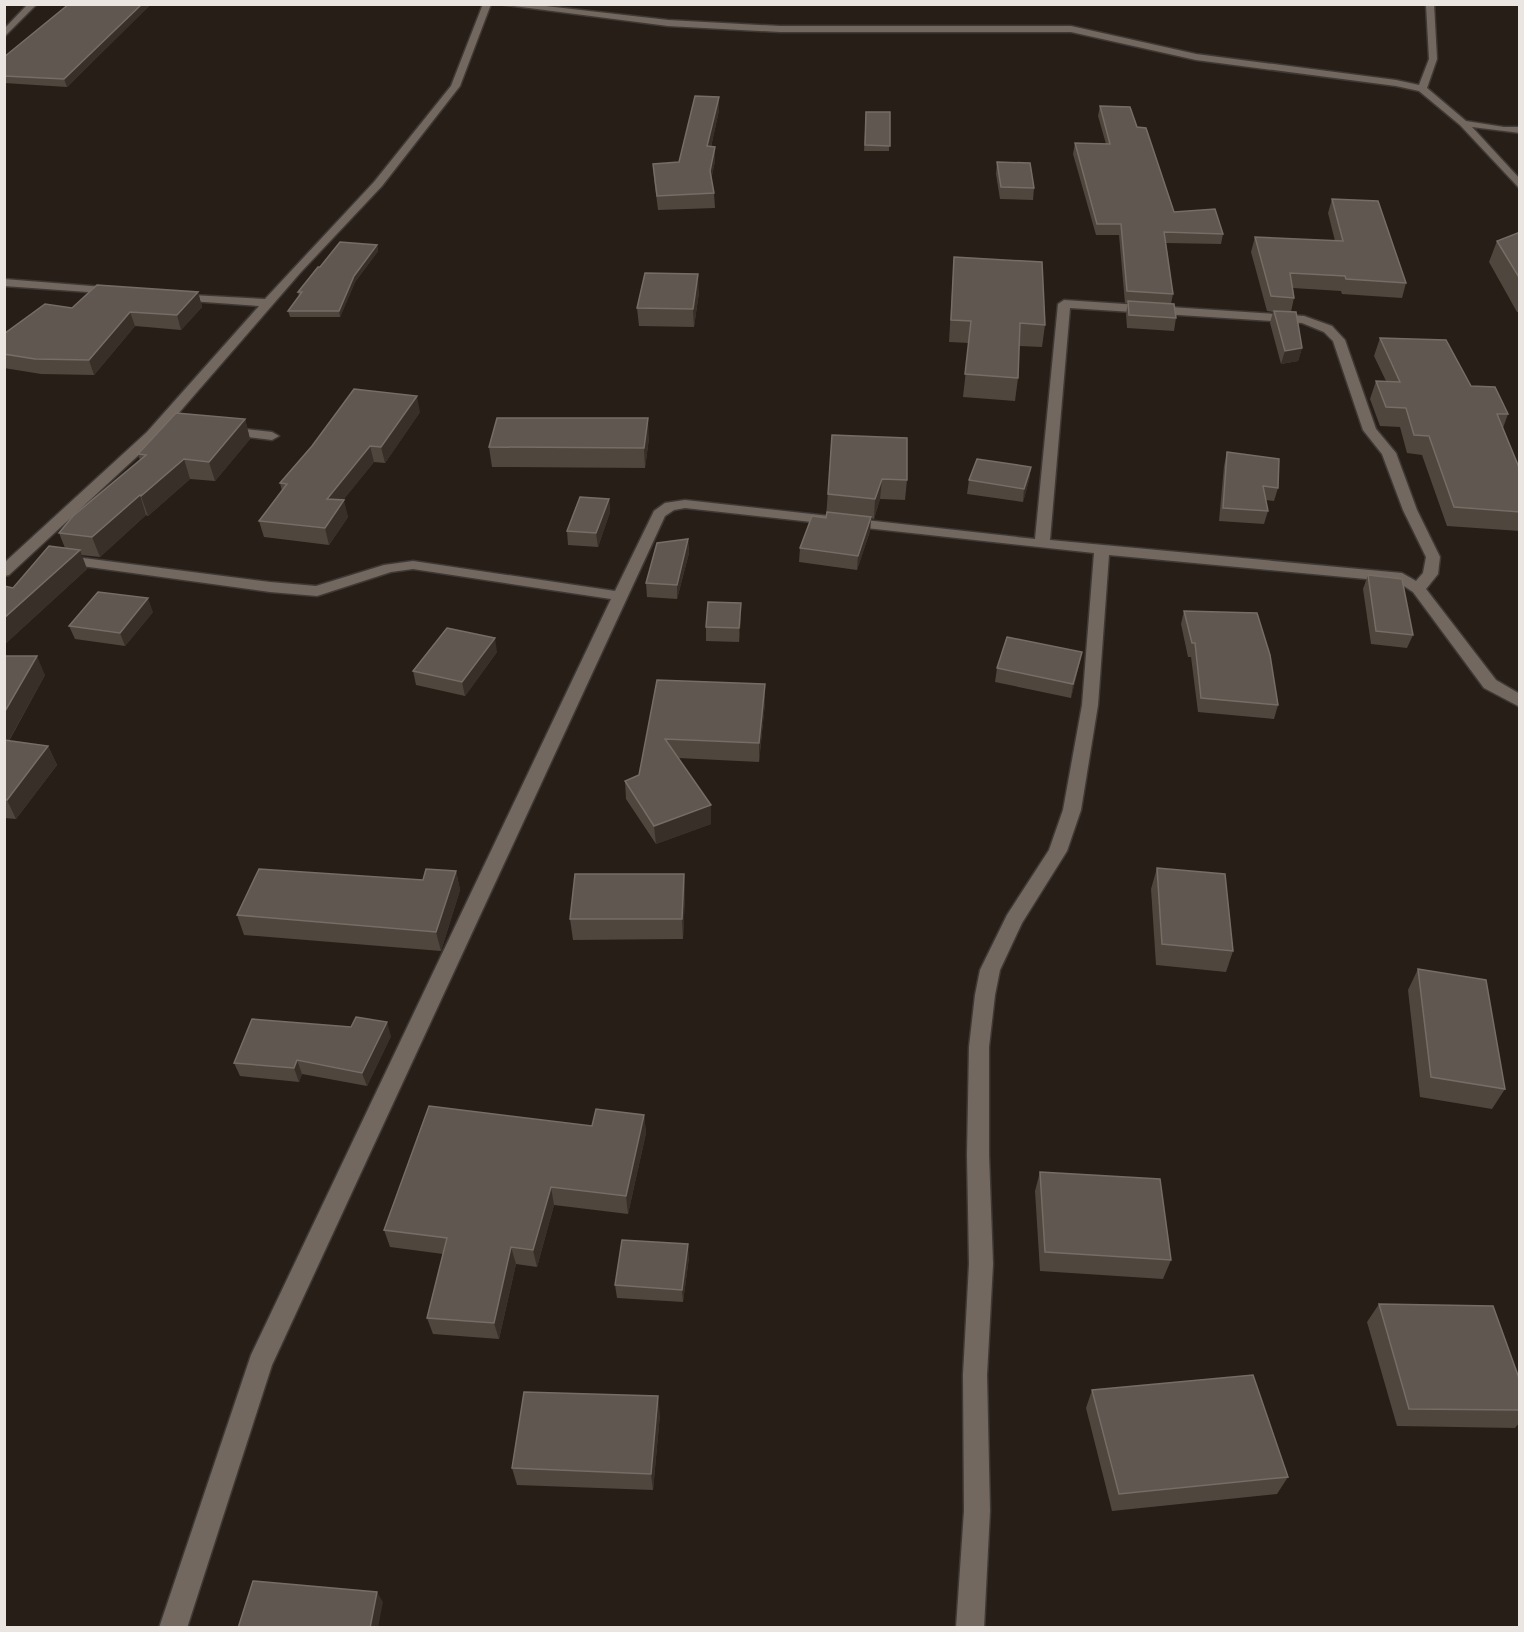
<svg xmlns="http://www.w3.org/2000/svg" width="1524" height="1632" font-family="'Nunito Sans',sans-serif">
  <rect width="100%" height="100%" fill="#271e18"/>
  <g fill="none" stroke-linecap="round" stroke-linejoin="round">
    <g stroke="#3f3935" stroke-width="3">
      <g id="minor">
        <path d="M28 4H37L4 37V29Z"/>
        <path d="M483 4H491L460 86 382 186 301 272 157 438 9 575 4 576V563L147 432 259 306 177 300 171 296 173 294 265 299 374 182 451 86Z"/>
        <path d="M498 4H528L668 20 780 26H1071L1196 54 1396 80 1419 85 1429 59 1426 4H1434L1437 59 1427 88 1466 121 1504 127H1520V133L1472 127 1520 179V189L1460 125 1419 91 1396 86 1196 60 1071 32H780L668 26Z"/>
        <path d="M4 279 116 288 122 291 116 294 4 286Z"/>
        <path d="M1064 300 1304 316 1332 326 1345 340 1376 429 1396 453 1417 510 1440 557 1438 574 1426 589 1496 680 1520 694V707L1484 688 1413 592 1398 582 1109 555 1098 705 1081 810 1067 851 1022 923 1000 970 995 995 989 1047V1155L993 1264 987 1375 990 1511 984 1628H956L964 1511 963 1375 969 1264 967 1155 969 1047 975 995 980 970 1007 915 1049 850 1063 810 1082 705 1094 553 685 508 674 510 665 516 272 1365 187 1628H159L251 1355 611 599 413 569 391 572 317 596 270 592 60 563 53 559 60 555 270 582 316 586 384 565 413 561 615 591 654 511 665 503 685 500 1035 539 1058 304ZM1070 308 1302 323 1324 332 1333 341 1363 430 1382 454 1403 510 1426 557 1423 573 1416 581 1402 573 1050 540Z"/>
        <path d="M227 427 272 432 279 436 272 440 222 434 220 431 222 428Z"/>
      </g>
    </g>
    <use href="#minor" fill="#736860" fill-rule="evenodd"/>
  </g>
  <g fill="#4f463e">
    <path d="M69 4H151L67 87 4 83V57Z"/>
    <path d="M719 97V110L711 147H715V161L711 179 714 193 715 208 658 210 654 178 653 164 679 162Z"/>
    <path d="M1100 106 1137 127 1174 212 1223 234 1221 244 1166 243 1173 294 1171 304 1176 318 1174 331 1127 328 1126 314 1128 303H1125L1119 235H1096L1073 154 1075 143 1106 144 1098 116Z"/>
    <path d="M866 112H890L889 151H864Z"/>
    <path d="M997 162 1034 188 1033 200 1000 199 996 174Z"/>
    <path d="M1332 199 1406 283 1402 298 1342 294 1341 291 1293 288 1294 298 1291 312 1302 348 1298 361 1281 364 1270 323 1273 312 1267 311 1251 252 1255 237 1335 241 1328 213Z"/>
    <path d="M1520 232V312H1517L1489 262 1497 241Z"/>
    <path d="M377 245 378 251 355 282 340 317H290L288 311 299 296 298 292 320 267Z"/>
    <path d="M954 257 1045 325 1042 347 1019 346 1018 378 1015 401 963 397 969 343 949 342Z"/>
    <path d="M198 292 202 307 181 330 135 326 94 375 41 374 4 368V334L72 308Z"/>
    <path d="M699 292 694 327 639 326 637 308Z"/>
    <path d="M1380 338 1471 386 1508 414 1503 428 1520 470V531L1447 526 1422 455 1407 453 1400 427 1380 426 1370 399 1376 381H1386L1374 356Z"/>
    <path d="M420 412 385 463 374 462 343 500 348 517 329 545 264 537 259 521 282 491 280 483Z"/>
    <path d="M245 419 250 439 215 481 190 479 148 516 146 515 100 557 81 555 87 569 4 645V586L13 588 65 548 59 533 140 460 138 454Z"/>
    <path d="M832 435 907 480 905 500 880 499 874 519 871 518 870 531 857 570 799 562 800 548 826 518Z"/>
    <path d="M649 438 645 468 492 467 489 447Z"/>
    <path d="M1227 452 1278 488 1274 501 1265 500 1268 511 1264 524 1219 521 1224 466Z"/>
    <path d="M1031 467 1029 480 1023 502 967 494 969 480Z"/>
    <path d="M609 499 610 512 598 547 568 545 567 531Z"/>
    <path d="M688 539 689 553 677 599 647 597 646 583Z"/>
    <path d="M1368 575 1413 635 1407 648 1371 644 1363 589Z"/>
    <path d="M1184 611 1278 705 1274 719 1198 712 1191 657H1188L1181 624Z"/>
    <path d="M153 612 125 646 75 639 69 626Z"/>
    <path d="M741 617 739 642 706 641V627Z"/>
    <path d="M497 652 465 696 416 685 413 671Z"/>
    <path d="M1082 652 1071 698 995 682 997 668Z"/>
    <path d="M4 656 45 675 9 741 48 746 57 765 16 819 4 818Z"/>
    <path d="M657 680 765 703 759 762 678 758 711 824 656 844 626 799 625 781 639 775Z"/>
    <path d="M1157 868 1233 951 1226 972 1156 965 1151 889Z"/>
    <path d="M456 871 460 890 441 951 244 935 237 915 423 880Z"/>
    <path d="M684 874 685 895 683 939 573 940 570 919Z"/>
    <path d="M1418 969 1505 1089 1492 1109 1420 1097 1408 990Z"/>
    <path d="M391 1036 367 1086 302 1074 299 1082 240 1076 234 1063Z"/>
    <path d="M644 1115 646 1133 628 1214 554 1205 537 1267 516 1264 499 1339 433 1334 427 1318 443 1254 390 1247 384 1230 592 1126Z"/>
    <path d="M1040 1172 1171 1260 1163 1279 1040 1271 1035 1191Z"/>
    <path d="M689 1257 683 1302 617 1298 615 1285Z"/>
    <path d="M1379 1304 1520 1381V1422L1515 1428 1397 1426 1367 1322Z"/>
    <path d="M1092 1390 1288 1477 1277 1494 1112 1511 1086 1408Z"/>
    <path d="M660 1414 653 1490 517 1485 512 1468Z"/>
  </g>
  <g fill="#382f28">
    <path d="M142 4H151L67 87 64 79Z"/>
    <path d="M719 97V110L708 160 707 146Z"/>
    <path d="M715 147V161L710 186V171Z"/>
    <path d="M377 245 378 251 355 282 340 317 339 311 354 276Z"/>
    <path d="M698 274 699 292 694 327 693 309Z"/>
    <path d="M198 292 202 307 181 330 177 315Z"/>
    <path d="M130 312 135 326 94 375 89 360Z"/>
    <path d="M1302 348 1298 361 1281 364 1285 351Z"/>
    <path d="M417 396 420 412 385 463 381 447Z"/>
    <path d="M648 418 649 438 645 468 644 448Z"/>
    <path d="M245 419 250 439 215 481 209 462Z"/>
    <path d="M370 446 374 462 331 515 327 499Z"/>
    <path d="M184 459 190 479 148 516 141 496Z"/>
    <path d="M1031 467 1029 480 1023 502 1024 489Z"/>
    <path d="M882 479 880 499 874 519 875 499Z"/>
    <path d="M140 495 146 515 100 557 92 537Z"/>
    <path d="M609 499 610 512 598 547 596 533Z"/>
    <path d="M344 500 348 517 329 545 325 528Z"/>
    <path d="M871 517 870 531 857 570 858 556Z"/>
    <path d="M688 539 689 553 677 599V585Z"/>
    <path d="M80 550 87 569 4 645V618Z"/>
    <path d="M148 598 153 612 125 646 120 633Z"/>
    <path d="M741 603V617L739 642V628Z"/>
    <path d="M495 638 497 652 465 696 462 682Z"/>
    <path d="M1082 652 1079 666 1071 698 1073 684Z"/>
    <path d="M37 656 45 675 4 749V713Z"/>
    <path d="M765 684V703L759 762V743Z"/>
    <path d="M48 746 57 765 16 819 7 800Z"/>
    <path d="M711 805V824L656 844 654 826Z"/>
    <path d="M456 871 460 890 441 951 436 932Z"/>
    <path d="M684 874 685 895 683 939 682 919Z"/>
    <path d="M387 1022 391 1036 367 1086 362 1073Z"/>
    <path d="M297 1060 302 1074 299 1082 294 1068Z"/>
    <path d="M644 1115 646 1133 628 1214 626 1196Z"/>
    <path d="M551 1187 554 1205 537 1267 533 1250Z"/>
    <path d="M688 1244 689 1257 683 1302 682 1290Z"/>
    <path d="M511 1247 516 1264 499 1339 494 1323Z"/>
    <path d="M658 1396 660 1414 653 1490 651 1474Z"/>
    <path d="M377 1592 383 1602 378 1628H370Z"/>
  </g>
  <g fill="#605750" stroke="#756d66" stroke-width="1.5">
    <path d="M69 4H142L64 79 4 76V57Z"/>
    <path d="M695 96 719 97 707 146 715 147 710 171 714 193 657 196 653 164 679 162Z"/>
    <path d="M1100 106 1130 107 1137 127 1146 128 1174 212 1215 209 1223 234 1164 232 1173 294 1127 291 1121 224H1097L1075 143 1110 144Z"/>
    <path d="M866 112H890V146L865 145Z"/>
    <path d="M997 162 1030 163 1034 188 1001 187Z"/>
    <path d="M1332 199 1378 201 1406 283 1346 279 1345 276 1290 273 1294 298 1271 296 1255 237 1343 241Z"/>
    <path d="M1520 232V279L1497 241Z"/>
    <path d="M340 242 377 245 354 276 339 311H288L302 292H298L318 267H320Z"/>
    <path d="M954 257 1042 262 1045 325 1020 323 1018 378 965 374 971 321 951 320Z"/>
    <path d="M645 273 698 274 693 309 637 308Z"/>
    <path d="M97 285 198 292 177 315 130 312 89 360 35 359 4 354V334L45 304 72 308Z"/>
    <path d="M1128 301 1174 304 1176 318 1129 315Z"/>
    <path d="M1274 311 1296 312 1302 348 1285 351Z"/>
    <path d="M1380 338 1446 340 1471 386 1495 387 1508 414H1497L1520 470V512L1454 507 1429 436 1414 435 1406 408 1386 407 1376 381 1400 382Z"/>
    <path d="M354 389 417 396 381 447 370 446 327 499 344 500 325 528 259 521 287 484 280 483 312 446Z"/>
    <path d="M176 413 245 419 209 462 184 459 141 496 140 495 92 537 59 533 73 516 146 455 138 454Z"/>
    <path d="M497 418H648L644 448 489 447Z"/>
    <path d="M832 435 907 438V480L882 479 875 499 828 494Z"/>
    <path d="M1227 452 1279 459 1278 488 1263 486 1268 511 1223 508Z"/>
    <path d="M977 459 1031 467 1024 489 969 480Z"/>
    <path d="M580 497 609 499 596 533 567 531Z"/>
    <path d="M827 512 871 517 858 556 800 548 812 516 826 518Z"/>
    <path d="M688 539 677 585 646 583 657 543Z"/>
    <path d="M49 546 80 550 4 618V586L13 588Z"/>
    <path d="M1368 575 1402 579 1413 635 1376 631Z"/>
    <path d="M98 592 148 598 120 633 69 626Z"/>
    <path d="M708 602 741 603 739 628 706 627Z"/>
    <path d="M1184 611 1257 613 1270 655 1278 705 1201 698 1195 643H1192Z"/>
    <path d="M447 628 495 638 462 682 413 671Z"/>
    <path d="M1007 637 1082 652 1073 684 997 668Z"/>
    <path d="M4 656H37L4 713Z"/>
    <path d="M657 680 765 684 759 743 665 739 711 805 654 826 625 781 639 775Z"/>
    <path d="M4 740 48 746 7 800 4 799Z"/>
    <path d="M1157 868 1225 874 1233 951 1162 944Z"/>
    <path d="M259 869 423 880 426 869 456 871 436 932 237 915Z"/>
    <path d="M575 874H684L682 919H570Z"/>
    <path d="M1418 969 1486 980 1505 1089 1431 1077Z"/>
    <path d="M356 1017 387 1022 362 1073 297 1060 294 1068 234 1063 252 1019 351 1027Z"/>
    <path d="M429 1106 592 1126 596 1109 644 1115 626 1196 551 1187 533 1250 511 1247 494 1323 427 1318 447 1238 384 1230Z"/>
    <path d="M1040 1172 1160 1179 1171 1260 1045 1252Z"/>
    <path d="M622 1240 688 1244 682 1290 615 1285Z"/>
    <path d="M1379 1304 1493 1306 1520 1381V1410L1409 1409Z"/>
    <path d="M1253 1375 1288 1477 1119 1494 1092 1390Z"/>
    <path d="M524 1392 658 1396 651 1474 512 1468Z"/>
    <path d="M253 1581 377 1592 370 1628H238Z"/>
  </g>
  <rect width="1524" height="1632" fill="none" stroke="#ebe5e1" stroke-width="12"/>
</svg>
